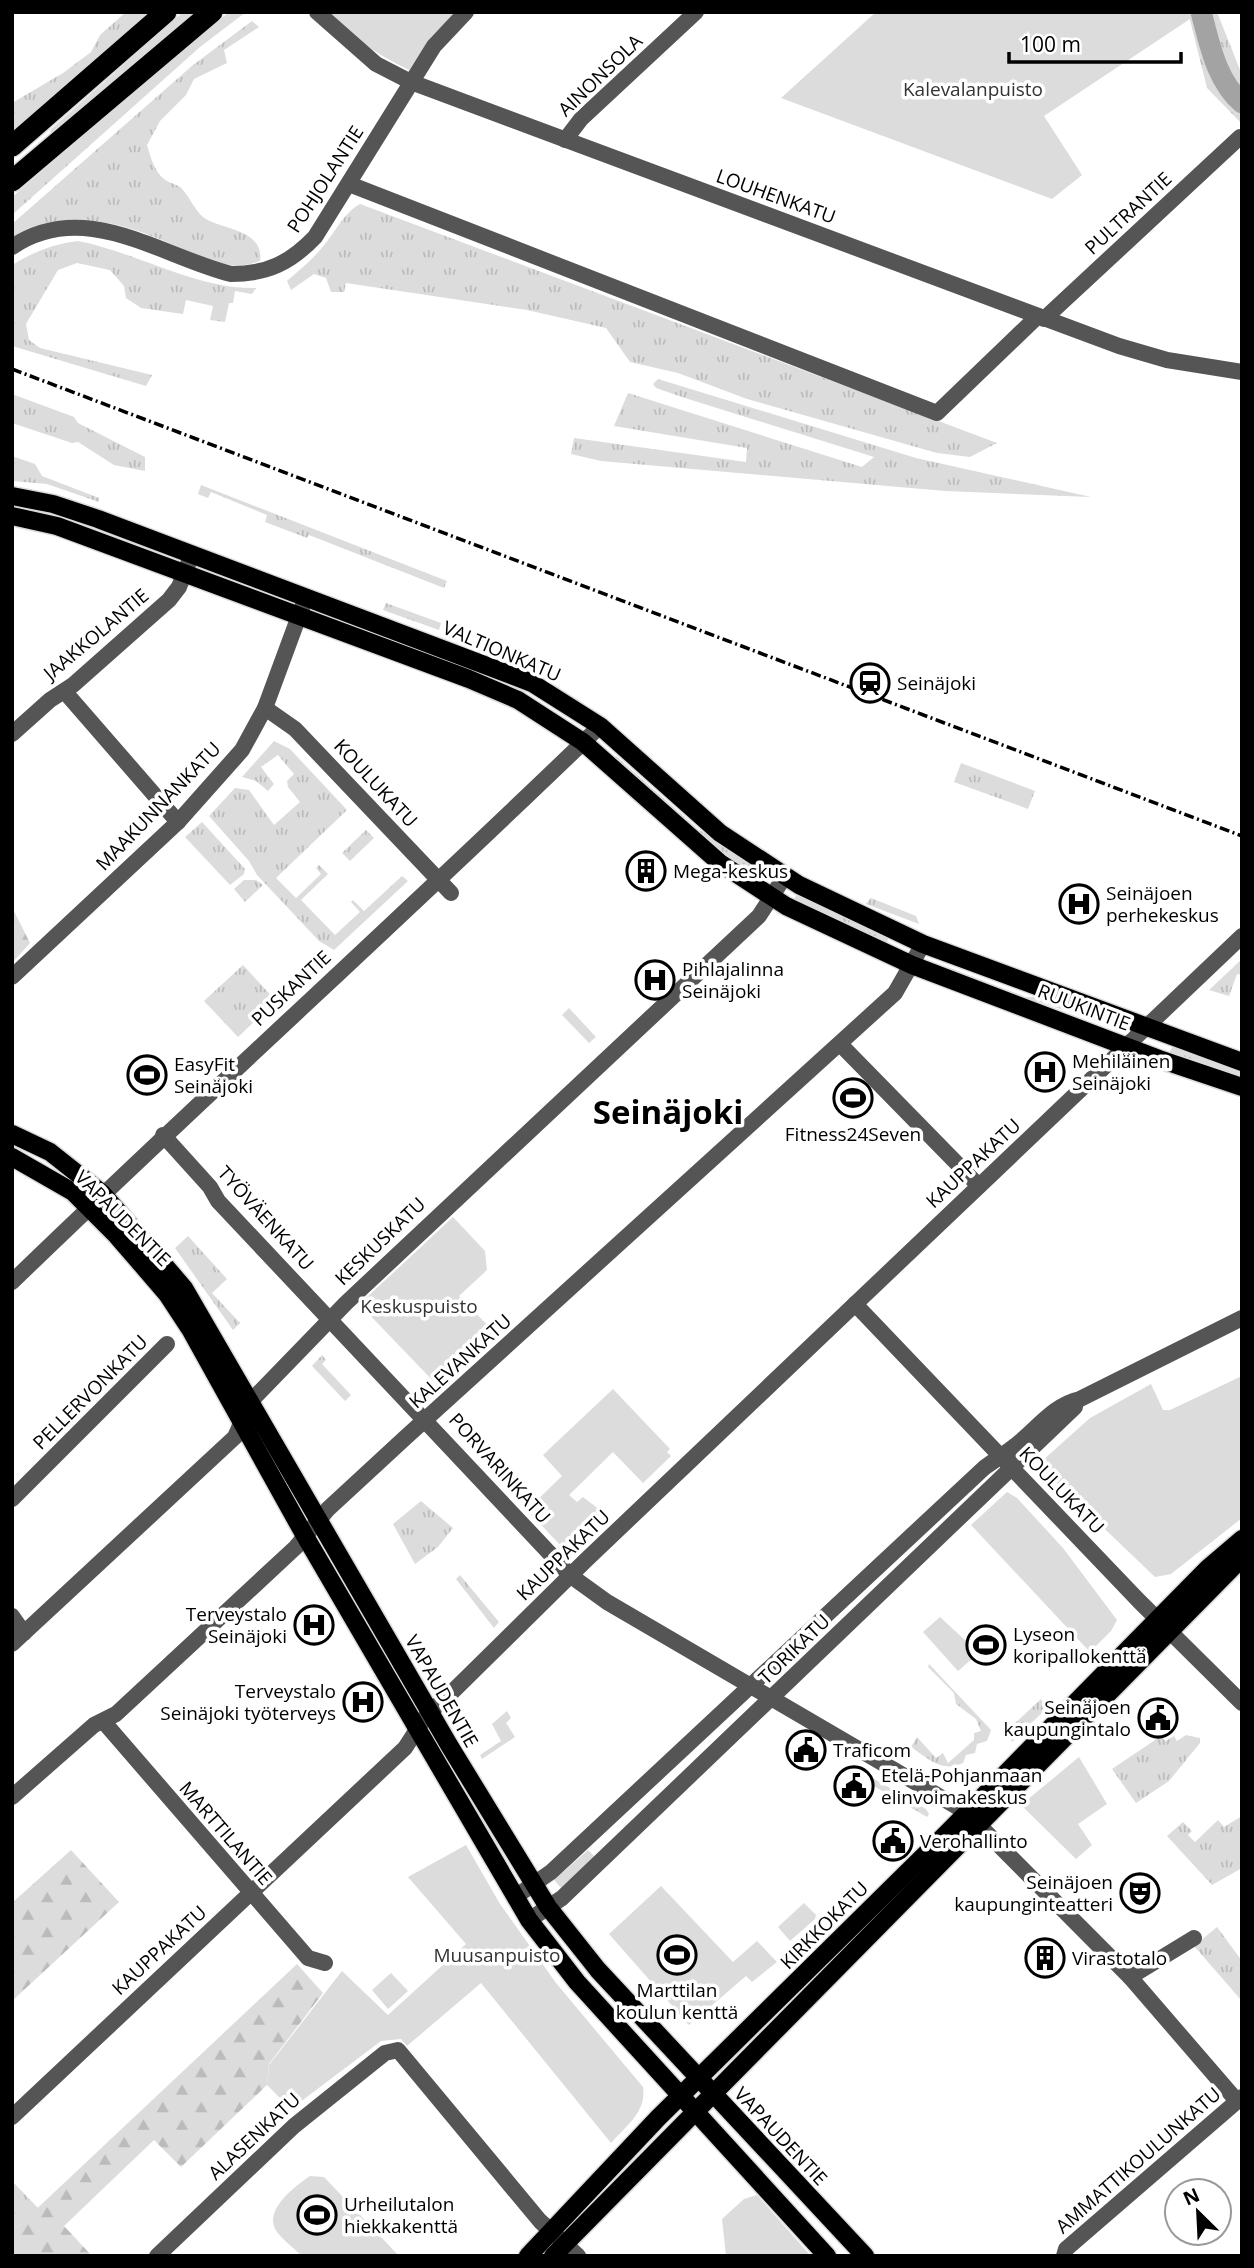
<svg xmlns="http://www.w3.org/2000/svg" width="1254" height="2268" font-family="'Open Sans',sans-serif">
  <defs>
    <pattern id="grass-tufts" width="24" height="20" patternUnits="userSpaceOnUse" patternTransform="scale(1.75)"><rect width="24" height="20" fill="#dcdcdc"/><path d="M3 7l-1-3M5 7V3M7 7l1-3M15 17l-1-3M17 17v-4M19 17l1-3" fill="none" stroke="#bbb"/></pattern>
    <pattern id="forest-firs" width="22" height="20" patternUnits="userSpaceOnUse" patternTransform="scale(1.75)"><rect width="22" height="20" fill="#dcdcdc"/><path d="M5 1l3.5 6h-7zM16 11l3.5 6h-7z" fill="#bbb"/></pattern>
  </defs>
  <rect width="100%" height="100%" fill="#fff"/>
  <g fill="url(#grass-tufts)">
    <path d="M126 12H155L12 136V103L63 73 91 52 100 35Z"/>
    <path d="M183 12H200L53 138 50 130Z"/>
    <path d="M229 12H246L200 47 12 215V197Z"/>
    <path d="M1188 12H1217L1242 75V124L1207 88Z"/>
    <path d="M252 21 259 27 224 50 227 63 194 79 186 95 160 121 147 145C151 159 156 176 169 182 175 185 179 185 183 190 190 198 195 210 203 217 220 230 264 228 260 261 232 272 208 260 183 249 122 222 73 206 12 239V224L193 65Z"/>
    <path d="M360 204 997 443 970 457 937 453 747 399 678 373 630 362 606 328 527 310 346 283 344 292H331L326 278 314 274 291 290 287 281C298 271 310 262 320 250 334 235 343 213 360 204Z"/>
    <path d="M78 241C136 252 198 290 256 288L252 294 235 291 233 303H229L225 322 210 320 213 306 186 300 183 314 141 308 126 298 124 286 110 270 77 263 58 270 26 324 29 340 40 348 152 375 146 386 12 346V265C34 252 52 244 78 241Z"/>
    <path d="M658 379 916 458 1091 497 945 491 601 461 571 454 574 438 746 462 747 448 614 426 628 393 862 467 874 457 685 398 656 388 653 384Z"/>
    <path d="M12 394 74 417 78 423 145 457V471L114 465 78 442 72 443 12 423Z"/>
    <path d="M12 456 35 464 42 476 99 498V502L47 484 12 481Z"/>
    <path d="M201 485 447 581 444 588 309 535 307 538 265 522 267 515 211 492 208 498 198 494Z"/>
    <path d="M386 603 441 623 439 630 383 610Z"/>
    <path d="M274 741 290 749 347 810 276 878 296 898 321 874 316 868 319 865 328 874 301 900 335 935 360 912 351 902 353 900 364 911 402 876 408 881 334 950 319 941 257 875 249 861 209 816 235 788 249 790 274 825 300 802 288 787 287 781 294 774 278 755 261 767 274 784 268 791 256 781 242 777Z"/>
    <path d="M616 756 698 829 758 868 751 877 694 833 613 759Z"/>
    <path d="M961 763 1035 791 1028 809 954 782Z"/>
    <path d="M202 822 245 869 244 874 230 885 185 837Z"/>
    <path d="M366 830 374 838 350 861 342 853Z"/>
    <path d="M244 880H256L263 885 245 902 234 889Z"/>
    <path d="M797 894 888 938 887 944 799 905 793 901Z"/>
    <path d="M871 898 916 916 919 924 866 904Z"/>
    <path d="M1242 959V975L1237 974 1229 996 1209 990Z"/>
    <path d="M243 965 276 1001 238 1037 204 1001Z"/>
    <path d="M950 968 1025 997H1039L1095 1015 1096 1021 1037 1001 1017 1000 947 972Z"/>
    <path d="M569 1008 596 1037 589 1043 562 1015Z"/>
    <path d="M1173 1046 1242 1071V1081L1169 1053Z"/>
    <path d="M188 1236 227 1279 212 1293 240 1323 233 1330 175 1248Z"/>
    <path d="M322 1355 326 1360 322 1364 351 1395 345 1401 312 1366Z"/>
    <path d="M421 1501 453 1528 438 1547 415 1564 393 1524Z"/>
    <path d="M460 1575 499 1622 494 1628 456 1579Z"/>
    <path d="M929 1664 991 1730 987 1741 977 1744 975 1753 966 1755 963 1763C942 1773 929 1759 911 1747L917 1737 936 1758 943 1753 948 1763 974 1740V1733L981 1731 976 1719 956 1704 954 1693 928 1667Z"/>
    <path d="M1041 1699 1046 1709 1012 1742 1009 1735 1015 1729 1013 1725Z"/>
    <path d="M507 1711 511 1718 506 1723 515 1737 482 1759 480 1755 501 1741 492 1724Z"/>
    <path d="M1186 1735 1200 1738V1743L1169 1781 1136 1803 1112 1769 1161 1736 1165 1741 1174 1736 1177 1741Z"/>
    <path d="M852 1766 926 1809 929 1814 927 1817 848 1771Z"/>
    <path d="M1242 1816V1868L1212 1885 1167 1836 1183 1822 1192 1831 1188 1835 1195 1842 1218 1820 1224 1827Z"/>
    <path d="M588 1850 595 1857 562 1889 554 1880Z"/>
    <path d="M1217 1927 1242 1961V2001L1194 1946Z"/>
    <path d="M12 2181 38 2208 12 2232Z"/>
  </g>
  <g fill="url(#forest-firs)">
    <path d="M12 907 30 943 12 963Z"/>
    <path d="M71 1850 119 1902 12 2001V1903Z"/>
    <path d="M297 1964 323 1993 269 2064 267 2085 181 2167 154 2140 64 2226 92 2256H12V2232Z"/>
  </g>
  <g fill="#dcdcdc">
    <path d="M328 12H457L431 37 409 70C378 55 352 38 328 12Z"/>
    <path d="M876 12H1188L1190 19 1044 116 1082 175 1052 199 781 98Z"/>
    <path d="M453 1217 485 1251 487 1270 459 1296 495 1333 438 1386 362 1307 363 1301Z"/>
    <path d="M1242 1376V1518L1171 1574 1155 1577 1041 1468 1042 1461 1090 1418 1151 1384 1163 1410H1170Z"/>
    <path d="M613 1389 670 1449 667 1452 671 1456 643 1483 613 1452 569 1495 577 1502 583 1497 609 1517 575 1549H564L527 1510 562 1476 543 1455Z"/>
    <path d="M1007 1492 1017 1498 1063 1548 1117 1620 1111 1631 1090 1652 971 1525Z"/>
    <path d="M940 1617 967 1642 973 1658 958 1671 923 1632Z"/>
    <path d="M981 1624 1006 1652 990 1665 966 1638Z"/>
    <path d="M1079 1757 1107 1804 1078 1824 1092 1845 1076 1859 1021 1805Z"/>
    <path d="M466 1845 500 1904 556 1983 643 2087C647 2111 626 2126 611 2143L481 1983 407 2046 401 2039 381 2041 291 2109 267 2085 269 2065 342 1971 388 2015 466 1944 408 1877Z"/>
    <path d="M661 1886 733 1962 757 1941 777 1962 752 1982 746 1976 689 2025 609 1934Z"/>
    <path d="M804 1903 816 1915 815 1919 790 1941 778 1927Z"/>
    <path d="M391 1973 408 1991 388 2009 372 1990Z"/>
    <path d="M310 2176 324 2177 399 2256H302C294 2248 284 2241 277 2232 262 2211 294 2187 310 2176Z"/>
    <path d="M757 2195 811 2256H726L722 2219 744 2199Z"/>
  </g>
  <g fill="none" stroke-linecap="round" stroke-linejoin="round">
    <path stroke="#a3a3a3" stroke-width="21" d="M1201 12C1210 45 1216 80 1242 103"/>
    <g stroke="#dbdbdb" stroke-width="21">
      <g id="major">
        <path d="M12 496 53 504 98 519 532 683 600 726 720 833 799 885 923 944 1242 1062"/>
        <path d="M12 516 57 526 469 679 518 700 583 742 720 863 786 906 912 965 1159 1059 1242 1087"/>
        <path d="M12 1134 50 1152 103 1194 184 1288 449 1745 548 1907 598 1970 865 2256"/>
        <path d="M12 1157 73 1192 117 1236 167 1294 190 1329 305 1536 529 1920 577 1982 827 2256"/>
        <path d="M528 2256 658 2118 947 1833 1208 1568 1242 1539"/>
        <path d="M553 2256 1242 1558"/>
      </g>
    </g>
    <g stroke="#dbdbdb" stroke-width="24">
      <g id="highway">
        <path d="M12 146 166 12"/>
        <path d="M12 181 212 12"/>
      </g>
    </g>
    <g stroke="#555" stroke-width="16">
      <path d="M317 12 376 64 411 82 1119 346 1167 360 1242 372"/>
      <path d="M565 140 581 119 696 12"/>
      <path d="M349 184 937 413 1038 316"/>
      <path d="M12 247C85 198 160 256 231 274 267 274 290 263 315 237L434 46 466 12"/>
      <path d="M1044 319 1240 137"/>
      <path d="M65 692 178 822"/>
      <path d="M265 708 295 729 451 893"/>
      <path d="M12 734 50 700 73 685 169 600 179 587 192 554"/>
      <path d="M12 977 178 822 242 750 265 708 306 597"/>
      <path d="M840 1044 979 1186"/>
      <path d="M163 1135 210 1187 218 1201 571 1576 607 1602 966 1812 1130 1977 1237 2101"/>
      <path d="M12 1282C206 1094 406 914 600 726"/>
      <path d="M855 1304 1139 1601 1242 1703"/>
      <path d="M12 1499 167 1344"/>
      <path d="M12 1616 24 1633"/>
      <path d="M12 1644 235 1437 251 1401 346 1303 759 916 785 876"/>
      <path d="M103 1721 308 1958 325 1963"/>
      <path d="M12 1797 94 1725 116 1714 296 1547 328 1509 406 1437 895 993 923 944"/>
      <path d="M515 1897 551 1872 984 1468C995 1460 1006 1453 1016 1445 1037 1429 1053 1405 1080 1399L1242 1318"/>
      <path d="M529 1920 562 1898 1075 1407"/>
      <path d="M1130 1977 1194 1938"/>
      <path d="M12 2117 405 1748 429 1711 441 1703 585 1561 1242 936"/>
      <path d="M157 2256 294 2126 385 2053 398 2050 540 2221 578 2256"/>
      <path d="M1064 2256 1066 2249 1242 2097"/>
    </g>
    <use href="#major" stroke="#000" stroke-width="18"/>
    <use href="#highway" stroke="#000" stroke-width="21"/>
    <path stroke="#000" stroke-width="3.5" stroke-dasharray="10 3.5 2 3.5" stroke-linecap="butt" d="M12 369 1242 836"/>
  </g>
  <defs>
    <g id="station-ring" transform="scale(2.0125)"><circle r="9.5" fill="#fff" stroke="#000" stroke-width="1.5"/><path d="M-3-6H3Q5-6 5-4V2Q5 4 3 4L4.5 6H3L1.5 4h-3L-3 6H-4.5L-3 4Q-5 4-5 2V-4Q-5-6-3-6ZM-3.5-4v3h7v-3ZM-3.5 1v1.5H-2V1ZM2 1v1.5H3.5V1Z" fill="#000"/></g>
    <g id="building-ring" transform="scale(2.0125)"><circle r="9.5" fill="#fff" stroke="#000" stroke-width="1.5"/><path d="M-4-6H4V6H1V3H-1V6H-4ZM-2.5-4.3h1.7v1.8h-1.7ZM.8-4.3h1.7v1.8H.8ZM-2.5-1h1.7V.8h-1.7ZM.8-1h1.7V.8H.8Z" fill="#000"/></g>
    <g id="hospital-ring" transform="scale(2.0125)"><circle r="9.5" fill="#fff" stroke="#000" stroke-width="1.5"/><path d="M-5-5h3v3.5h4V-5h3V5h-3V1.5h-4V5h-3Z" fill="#000"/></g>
    <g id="stadium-ring" transform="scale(2.0125)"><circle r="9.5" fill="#fff" stroke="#000" stroke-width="1.5"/><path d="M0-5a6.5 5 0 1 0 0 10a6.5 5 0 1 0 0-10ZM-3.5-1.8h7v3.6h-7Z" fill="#000"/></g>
    <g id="civic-ring" transform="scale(2.0125)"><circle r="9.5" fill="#fff" stroke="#000" stroke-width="1.5"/><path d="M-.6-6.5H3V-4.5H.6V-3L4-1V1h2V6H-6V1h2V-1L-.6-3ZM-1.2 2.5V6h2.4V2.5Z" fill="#000"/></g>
    <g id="theatre-ring" transform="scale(2.0125)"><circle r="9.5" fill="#fff" stroke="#000" stroke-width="1.5"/><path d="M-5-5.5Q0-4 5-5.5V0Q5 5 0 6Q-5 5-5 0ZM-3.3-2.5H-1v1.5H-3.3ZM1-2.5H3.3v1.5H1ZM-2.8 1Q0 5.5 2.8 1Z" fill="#000"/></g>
  </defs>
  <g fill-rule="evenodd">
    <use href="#station-ring" x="870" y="683"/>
    <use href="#building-ring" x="646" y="871"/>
    <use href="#hospital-ring" x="1079" y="904"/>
    <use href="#hospital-ring" x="655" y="980"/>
    <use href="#hospital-ring" x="1045" y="1072"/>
    <use href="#stadium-ring" x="147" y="1075"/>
    <use href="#stadium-ring" x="853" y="1098"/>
    <use href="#hospital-ring" x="314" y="1625"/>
    <use href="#stadium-ring" x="986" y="1645"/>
    <use href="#hospital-ring" x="363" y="1702"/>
    <use href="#civic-ring" x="1158" y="1718"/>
    <use href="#civic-ring" x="806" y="1750"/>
    <use href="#civic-ring" x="854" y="1786"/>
    <use href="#civic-ring" x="893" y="1841"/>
    <use href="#theatre-ring" x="1140" y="1893"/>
    <use href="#stadium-ring" x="677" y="1955"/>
    <use href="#building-ring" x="1045" y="1958"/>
    <use href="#stadium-ring" x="317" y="2215"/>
  </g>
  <g text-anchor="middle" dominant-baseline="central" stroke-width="7" stroke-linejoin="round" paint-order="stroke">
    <g font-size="19" fill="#000" stroke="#fff">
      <text transform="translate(600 75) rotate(-44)">AINONSOLA</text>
      <text transform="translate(325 179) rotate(-57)">POHJOLANTIE</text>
      <text transform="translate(776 196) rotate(20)">LOUHENKATU</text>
      <text transform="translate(1128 213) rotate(-43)">PULTRANTIE</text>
      <text transform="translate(96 634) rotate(-40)">JAAKKOLANTIE</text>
      <text transform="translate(502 651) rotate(23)">VALTIONKATU</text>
      <text transform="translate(376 783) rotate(47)">KOULUKATU</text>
      <text transform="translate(158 806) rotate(-46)">MAAKUNNANKATU</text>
      <text transform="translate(291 988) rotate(-43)">PUSKANTIE</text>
      <text transform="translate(1084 1007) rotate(21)">RUUKINTIE</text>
      <text transform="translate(973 1163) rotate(-43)">KAUPPAKATU</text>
      <text transform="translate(123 1218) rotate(45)">VAPAUDENTIE</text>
      <text transform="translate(266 1218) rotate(48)">TYÖVÄENKATU</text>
      <text transform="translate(380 1241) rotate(-44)">KESKUSKATU</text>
      <text transform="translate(460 1361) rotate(-42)">KALEVANKATU</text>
      <text transform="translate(90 1392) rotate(-45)">PELLERVONKATU</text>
      <text transform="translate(500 1468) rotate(48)">PORVARINKATU</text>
      <text transform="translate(1062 1490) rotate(46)">KOULUKATU</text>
      <text transform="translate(563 1555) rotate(-44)">KAUPPAKATU</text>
      <text transform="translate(794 1649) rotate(-44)">TORIKATU</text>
      <text transform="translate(442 1691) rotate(60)">VAPAUDENTIE</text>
      <text transform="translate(226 1833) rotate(49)">MARTTILANTIE</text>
      <text transform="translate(824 1925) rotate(-45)">KIRKKOKATU</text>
      <text transform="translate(159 1950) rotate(-43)">KAUPPAKATU</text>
      <text transform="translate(254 2136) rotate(-43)">ALASENKATU</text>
      <text transform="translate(781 2136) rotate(47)">VAPAUDENTIE</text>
      <text transform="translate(1138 2160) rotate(-41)">AMMATTIKOULUNKATU</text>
    </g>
    <g font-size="19" fill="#333" stroke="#fff">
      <text x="973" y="89">Kalevalanpuisto</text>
      <text x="419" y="1306">Keskuspuisto</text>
      <text x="497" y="1955">Muusanpuisto</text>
    </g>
    <g font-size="19" fill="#000" stroke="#fff" text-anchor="start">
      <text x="897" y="683">Seinäjoki</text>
      <text x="673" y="871">Mega-keskus</text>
      <text x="1106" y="893">Seinäjoen<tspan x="1106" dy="22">perhekeskus</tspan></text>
      <text x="682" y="969">Pihlajalinna<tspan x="682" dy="22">Seinäjoki</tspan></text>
      <text x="1072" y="1061">Mehiläinen<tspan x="1072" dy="22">Seinäjoki</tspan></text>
      <text x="174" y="1064">EasyFit<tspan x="174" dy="22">Seinäjoki</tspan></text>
      <text x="853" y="1134" text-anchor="middle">Fitness24Seven</text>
      <text x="287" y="1614" text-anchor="end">Terveystalo<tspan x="287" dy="22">Seinäjoki</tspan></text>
      <text x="1013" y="1634">Lyseon<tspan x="1013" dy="22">koripallokenttä</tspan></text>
      <text x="336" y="1691" text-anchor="end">Terveystalo<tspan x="336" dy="22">Seinäjoki työterveys</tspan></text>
      <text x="1131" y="1707" text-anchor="end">Seinäjoen<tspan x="1131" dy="22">kaupungintalo</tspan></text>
      <text x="833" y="1750">Traficom</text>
      <text x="881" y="1775">Etelä-Pohjanmaan<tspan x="881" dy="22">elinvoimakeskus</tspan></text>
      <text x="920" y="1841">Verohallinto</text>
      <text x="1113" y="1882" text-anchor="end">Seinäjoen<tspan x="1113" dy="22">kaupunginteatteri</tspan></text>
      <text x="1072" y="1958">Virastotalo</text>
      <text x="677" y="1990" text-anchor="middle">Marttilan<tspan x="677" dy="22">koulun kenttä</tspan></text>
      <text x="344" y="2204">Urheilutalon<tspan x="344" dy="22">hiekkakenttä</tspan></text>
    </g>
    <g font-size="33" font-weight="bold" fill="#000" stroke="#fff">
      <text x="668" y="1111">Seinäjoki</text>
    </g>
  </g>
  <rect width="1254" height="2268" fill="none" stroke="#000000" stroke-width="28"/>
  <g transform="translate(1198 2212) rotate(336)"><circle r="33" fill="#ffffff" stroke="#999999" stroke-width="2"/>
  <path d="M0-5L12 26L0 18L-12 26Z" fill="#000000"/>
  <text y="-10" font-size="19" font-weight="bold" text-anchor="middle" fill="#000000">N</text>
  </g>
  <path d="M1009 52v10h172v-10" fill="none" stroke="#000000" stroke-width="3.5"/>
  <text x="1020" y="52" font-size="21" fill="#000000" stroke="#ffffff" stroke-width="5" paint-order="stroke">100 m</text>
</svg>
